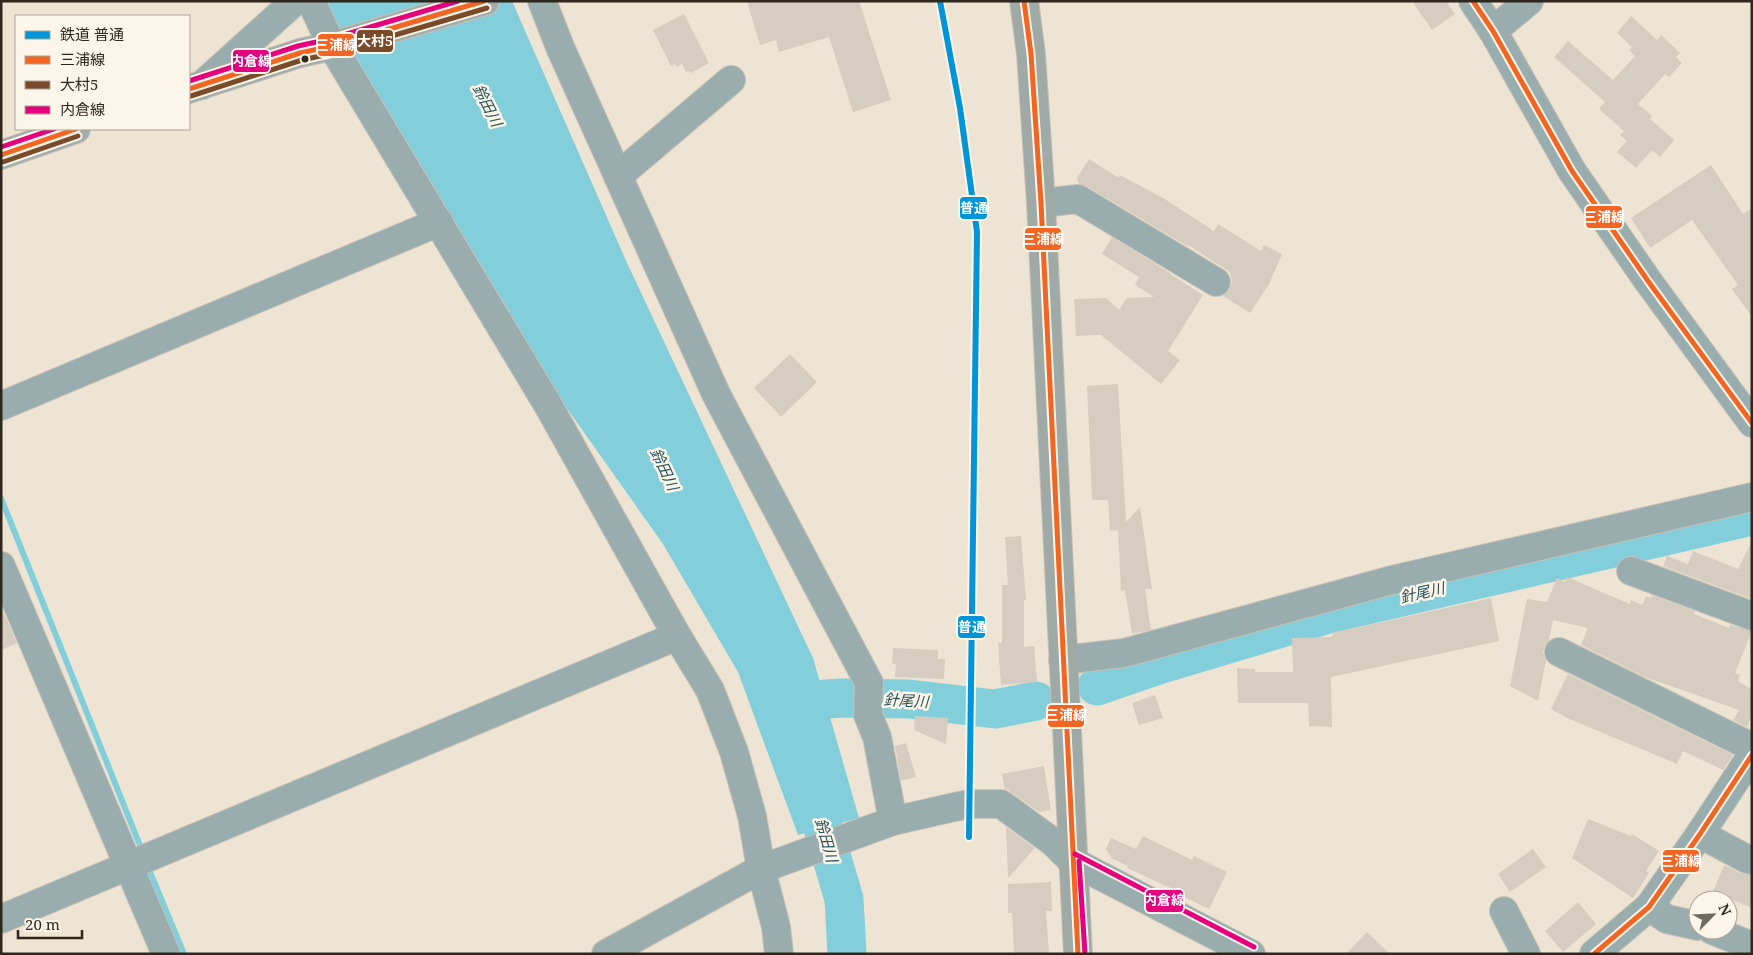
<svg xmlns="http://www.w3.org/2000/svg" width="1753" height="955" font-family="'Noto Serif','Noto Sans JP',serif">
  <rect width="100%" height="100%" fill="#eee4d4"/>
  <path fill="#82ceda" d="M323 1H512L627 263 813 658 859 818 798 835 738 672 663 544 549 383 357 66Z"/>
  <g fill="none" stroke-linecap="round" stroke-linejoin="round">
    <g stroke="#82ceda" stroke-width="6">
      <path d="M1 498 143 853"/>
      <path d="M147 865 184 954"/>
    </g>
    <g stroke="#82ceda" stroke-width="39">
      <path d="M1097 686 1158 665 1328 614 1752 516"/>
      <path d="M775 703 840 698 909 699 995 709 1036 701"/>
      <path d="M806 778 815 801 844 899 847 954"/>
    </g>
  </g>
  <g fill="#d5cdc0">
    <path d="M747 1H859L891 100 853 112 829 37 779 52 776 40 760 45Z"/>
    <path d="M1412 1H1446L1455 14 1432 30Z"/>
    <path d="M684 14 709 63 691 73 689 71 686 72 682 64 677 67 675 64 671 66 653 30Z"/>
    <path d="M1631 16 1657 40 1661 35 1680 53 1676 57 1682 63 1669 77 1665 74 1638 104 1652 116 1650 119 1674 140 1660 157 1652 150 1636 168 1617 152 1627 141 1620 135 1624 131 1599 109 1605 102 1554 57 1568 41 1613 80 1635 56 1629 50 1632 47 1617 33Z"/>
    <path d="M1089 159 1119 178 1120 175 1163 198 1214 231 1218 224 1261 251 1264 245 1282 254 1269 284 1250 313 1223 296 1229 290 1232 283 1230 272 1188 245 1187 246 1086 186 1079 184 1077 178Z"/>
    <path d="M1711 165 1743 214 1752 208V317L1732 289 1738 285 1692 220 1650 248 1631 218Z"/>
    <path d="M1112 237 1170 273V274L1203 295 1168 351 1180 360 1161 384 1101 335 1076 336 1074 299 1106 298 1119 310 1127 298 1154 297 1135 285 1139 277 1102 254Z"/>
    <path d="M790 354 817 382 781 417 754 388Z"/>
    <path d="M1118 384 1126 522 1140 507 1152 589H1145L1151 630 1132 634 1125 590 1121 591 1118 530 1110 531 1108 500H1092L1087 386Z"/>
    <path d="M1021 536 1026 600H1024V647L1034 646 1037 682 1001 685 998 643H1002V585H1008L1005 537Z"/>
    <path d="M1752 541V599L1663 566 1667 556 1688 564 1693 551 1738 569Z"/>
    <path d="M1567 577 1630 604 1631 600 1642 605 1646 596 1651 598 1652 595 1695 611 1694 614 1729 628 1730 625 1752 631 1735 673 1740 675 1738 681 1752 690V716L1747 727 1733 720 1739 710 1645 677 1581 645 1588 628 1553 620 1549 640 1545 646 1543 653 1546 660 1538 701 1510 686 1527 599 1547 602 1557 578 1565 582Z"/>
    <path d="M1491 598 1499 641 1331 677 1332 727 1309 726 1308 703H1238L1237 668 1255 669V672H1293L1292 638 1332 637 1333 633Z"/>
    <path d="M1 607 17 643 1 650Z"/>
    <path d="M893 648 938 650V659H945L944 679 895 677 896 664H892Z"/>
    <path d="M1568 674 1733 755 1723 770 1683 751 1677 764 1567 718 1551 709Z"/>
    <path d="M1155 695 1163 718 1139 725 1132 703Z"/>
    <path d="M915 716 948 718 946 744 914 730Z"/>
    <path d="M906 743 916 777 901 781 895 746Z"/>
    <path d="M1044 766 1051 810 1039 812 1009 791V789L1005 790 1002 774Z"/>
    <path d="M1588 819 1631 836 1632 834 1659 851 1646 871 1649 873 1633 898 1572 858Z"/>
    <path d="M1006 827 1035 848 1008 878Z"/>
    <path d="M1143 836 1192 860 1194 856 1227 872 1209 909 1176 893 1177 891 1127 868 1128 866 1111 858 1106 849 1111 838 1136 849Z"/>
    <path d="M1533 849 1546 867 1510 892 1498 874Z"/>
    <path d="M1724 865 1740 873 1752 875V908L1713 892Z"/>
    <path d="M1051 882 1052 911H1046L1049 954H1014L1012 913H1008V884Z"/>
    <path d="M1578 902 1596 924 1563 952 1545 931Z"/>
    <path d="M1367 932 1390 954H1346Z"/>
  </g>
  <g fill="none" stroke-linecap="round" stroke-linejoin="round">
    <g stroke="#c9c1b5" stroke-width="30">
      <g id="minor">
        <path d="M311 1 332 46 548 405 677 636 710 690 734 752 752 816 761 869 776 927 779 954"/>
        <path d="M542 1 560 47 716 394 869 683 868 715 877 737 893 821"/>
        <path d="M1473 1 1493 31 1572 171 1648 281 1752 423"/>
        <path d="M1493 31 1529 1"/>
        <path d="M202 85 295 1"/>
        <path d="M618 176 731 80"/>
        <path d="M1041 203 1078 199 1216 282"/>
        <path d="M1 406 439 222"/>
        <path d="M1 566 166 954"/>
        <path d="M1631 571 1752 616"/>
        <path d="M1559 652 1752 747"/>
        <path d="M1063 660 1124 653 1392 580 1752 497"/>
        <path d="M1700 834 1747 859 1752 860"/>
        <path d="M1649 907 1667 919 1698 926"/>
        <path d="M1504 911 1526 954"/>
        <path d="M1 919 677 636"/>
        <path d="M1712 930 1752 946"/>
        <path d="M606 954 761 869 893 821 950 808 969 804H1001L1053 842 1072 861 1251 954"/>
        <path d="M1594 954 1649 907 1700 834 1752 755"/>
      </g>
    </g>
    <g stroke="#c9c1b5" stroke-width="30">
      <g id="major">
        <path d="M189 89 300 53 332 46 485 1"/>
        <path d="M1 155 76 129"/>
      </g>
    </g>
    <g stroke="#c9c1b5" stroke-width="30">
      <path id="highway" d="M1024 1 1031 54 1041 203 1078 954"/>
    </g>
    <use href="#minor" stroke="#99adaf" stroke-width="28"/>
    <use href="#major" stroke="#a1adaa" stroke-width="28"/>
    <use href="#highway" stroke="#9fa9a6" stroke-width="28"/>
    <g stroke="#fcf5e9" stroke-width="9">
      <g id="bus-1">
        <path d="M1024 1 1031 54 1041 203 1078 954"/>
        <path d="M1473 1 1493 31 1572 171 1648 281 1752 423"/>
        <path d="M189 89 300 53 332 46 484 1"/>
        <path d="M1 155 76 129"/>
        <path d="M1594 954 1649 907 1700 834 1752 755"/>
      </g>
    </g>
    <g stroke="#fcf5e9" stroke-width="9">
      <g id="bus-2">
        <path d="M191 96 302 60 334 53 487 8"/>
        <path d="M3 162 78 136"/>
      </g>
    </g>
    <g stroke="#fcf5e9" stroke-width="9">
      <g id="bus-3">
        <path d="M189 81 298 46 330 39 458 1"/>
        <path d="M1 147 54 129"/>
        <path d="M1075 854 1254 947"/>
        <path d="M1079 861 1085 954"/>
      </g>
    </g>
    <use href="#bus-1" stroke="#f26522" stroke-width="5"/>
    <use href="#bus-2" stroke="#7a4b2a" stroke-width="5"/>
    <use href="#bus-3" stroke="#e5007d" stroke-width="5"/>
    <g stroke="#fcf5e9" stroke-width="10">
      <path id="rail-1" d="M940 1 960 108 977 232 969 837"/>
    </g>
    <use href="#rail-1" stroke="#0095d9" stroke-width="6"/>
  </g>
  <circle fill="#2e271c" stroke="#fcf5e9" stroke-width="2" cx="305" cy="59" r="4.5"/>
  <g text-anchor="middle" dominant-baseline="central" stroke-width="5" stroke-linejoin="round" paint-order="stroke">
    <g font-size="15" font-style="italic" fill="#22535c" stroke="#fcf5e9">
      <text transform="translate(488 105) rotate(63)">鈴田川</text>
      <text transform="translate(665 469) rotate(65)">鈴田川</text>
      <text transform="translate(1422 592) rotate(-13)">針尾川</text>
      <text transform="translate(906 700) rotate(3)">針尾川</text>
      <text transform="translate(827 840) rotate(74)">鈴田川</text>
    </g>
  </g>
  <g stroke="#fcf5e9" stroke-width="2">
    <rect x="356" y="29" width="38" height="24" rx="5" fill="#7a4b2a"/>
    <rect x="317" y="33" width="38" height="24" rx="5" fill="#f26522"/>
    <rect x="232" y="49" width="38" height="24" rx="5" fill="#e5007d"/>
    <rect x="959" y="196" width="29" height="24" rx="5" fill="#0095d9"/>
    <rect x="1585" y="205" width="38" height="24" rx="5" fill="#f26522"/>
    <rect x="1024" y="227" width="38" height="24" rx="5" fill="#f26522"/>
    <rect x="957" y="615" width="29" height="24" rx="5" fill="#0095d9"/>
    <rect x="1047" y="704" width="38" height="24" rx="5" fill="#f26522"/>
    <rect x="1662" y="849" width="38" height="24" rx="5" fill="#f26522"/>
    <rect x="1145" y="889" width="39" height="24" rx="5" fill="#e5007d"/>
  </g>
  <g font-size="14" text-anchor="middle" font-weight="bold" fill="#fff">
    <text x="375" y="46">大村5</text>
    <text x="336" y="50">三浦線</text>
    <text x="251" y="66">内倉線</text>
    <text x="974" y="213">普通</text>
    <text x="1604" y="222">三浦線</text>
    <text x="1043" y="244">三浦線</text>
    <text x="972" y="632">普通</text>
    <text x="1066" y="720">三浦線</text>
    <text x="1681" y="866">三浦線</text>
    <text x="1164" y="905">内倉線</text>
  </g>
  <rect width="1753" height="955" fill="none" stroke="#2e271c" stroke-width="5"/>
  <rect x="15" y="15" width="175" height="115" fill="#fcf5e9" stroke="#aaa397"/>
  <rect x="25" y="31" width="25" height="8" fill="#0095d9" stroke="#aaa397"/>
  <text x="60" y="40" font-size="15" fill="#2e271c">鉄道 普通</text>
  <rect x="25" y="56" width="25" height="8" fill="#f26522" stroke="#aaa397"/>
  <text x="60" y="65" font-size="15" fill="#2e271c">三浦線</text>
  <rect x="25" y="81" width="25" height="8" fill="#7a4b2a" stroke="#aaa397"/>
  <text x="60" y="90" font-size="15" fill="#2e271c">大村5</text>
  <rect x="25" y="106" width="25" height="8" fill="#e5007d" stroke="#aaa397"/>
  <text x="60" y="115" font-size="15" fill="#2e271c">内倉線</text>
  <g transform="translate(1713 915) rotate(66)"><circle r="24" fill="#fcf5e9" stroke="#aaa397"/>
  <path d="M0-4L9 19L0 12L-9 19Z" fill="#71695c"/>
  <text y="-8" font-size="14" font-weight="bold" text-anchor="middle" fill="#2e271c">N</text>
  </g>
  <path d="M18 930v8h64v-8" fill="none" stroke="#2e271c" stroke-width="2.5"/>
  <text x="25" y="930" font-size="15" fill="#2e271c" stroke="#fcf5e9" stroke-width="4" paint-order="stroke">20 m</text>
</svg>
